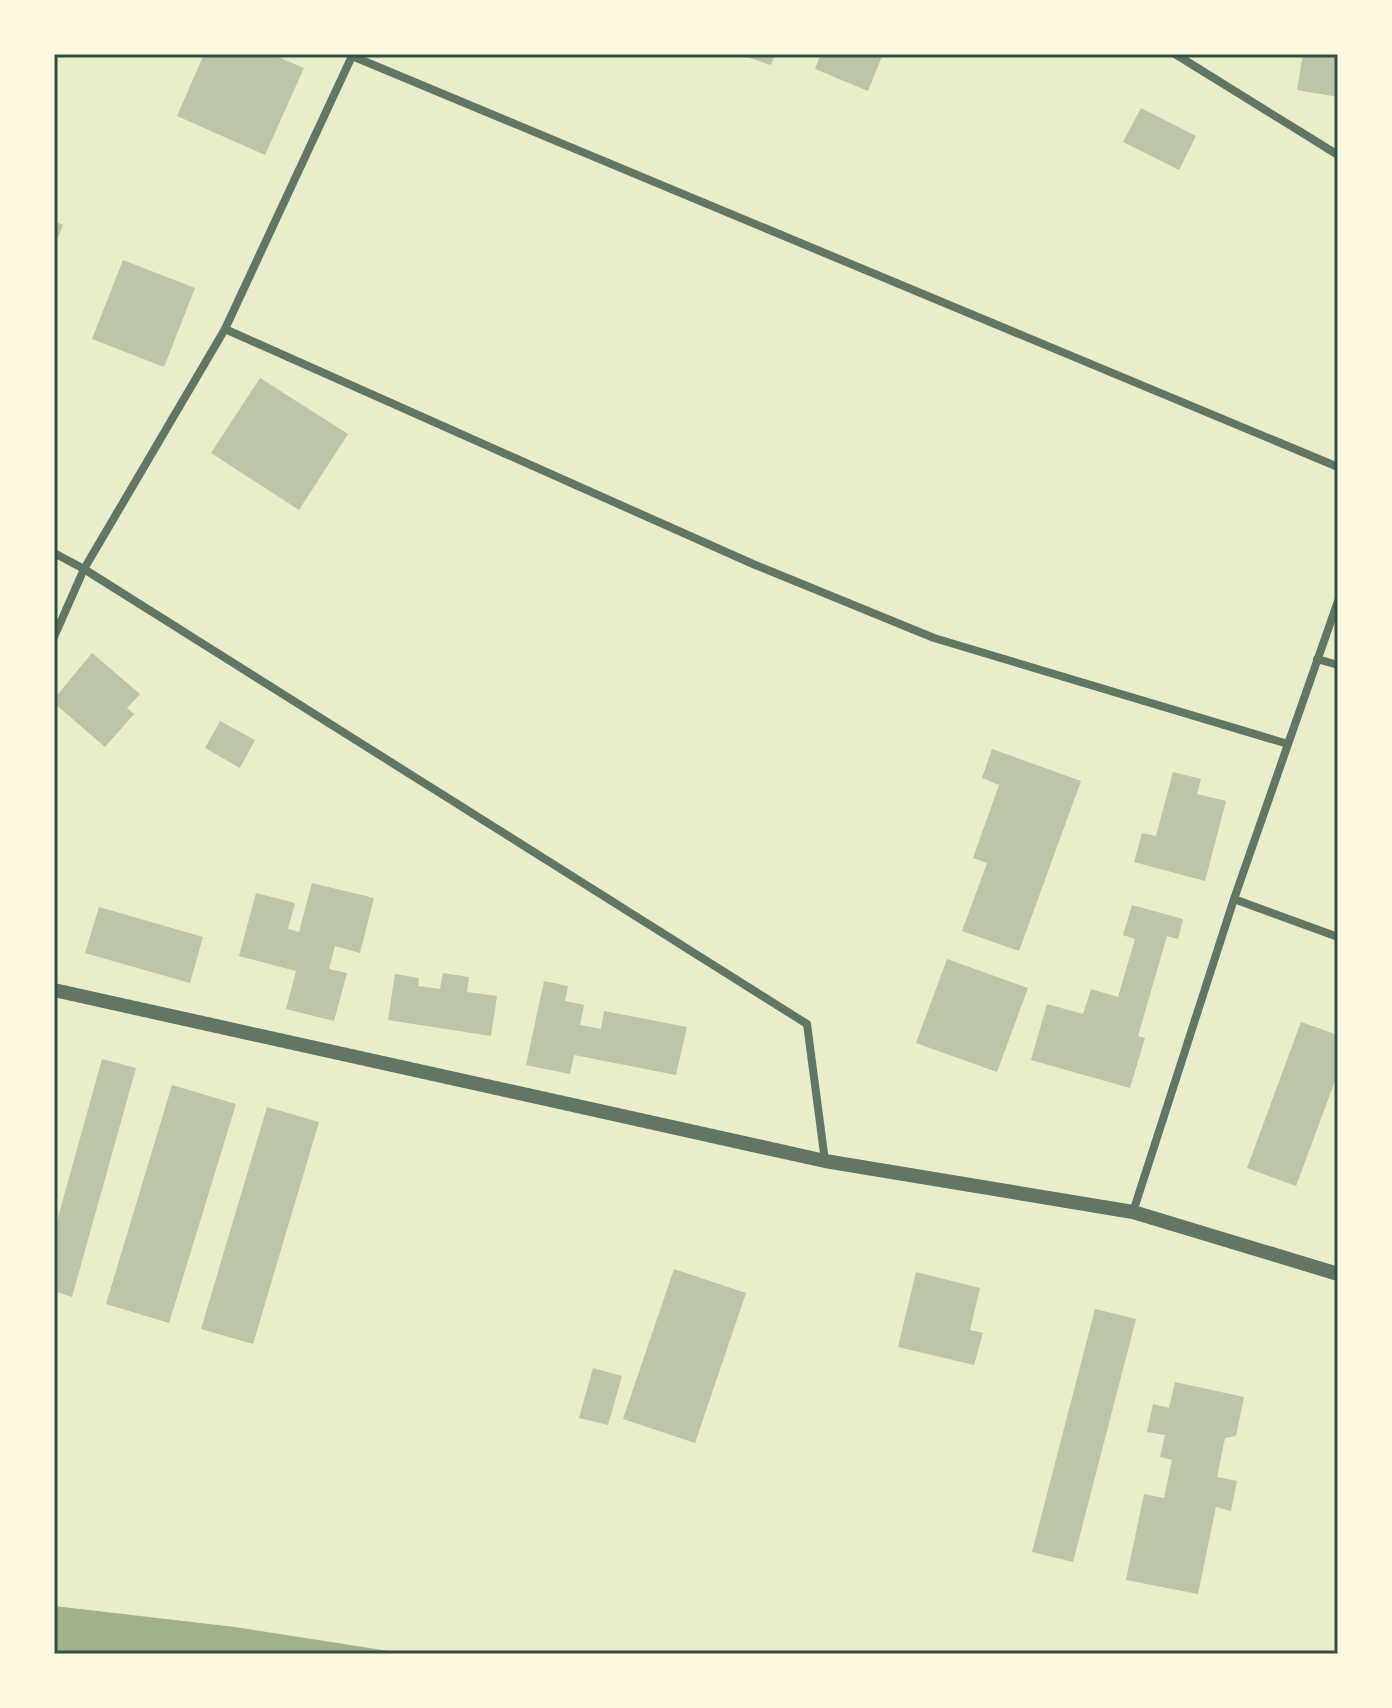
<svg xmlns="http://www.w3.org/2000/svg" width="1392" height="1708" font-family="Raleway,sans-serif">
  <rect width="100%" height="100%" fill="#e9edc9"/>
  <path fill="#a3b18a" d="M54 1606 235 1627 408 1654H54Z"/>
  <g fill="#bcc5a7">
    <path d="M204 54H271L304 68 265 155 177 116Z"/>
    <path d="M738 54H775L771 65Z"/>
    <path d="M821 54H883L868 91 815 69Z"/>
    <path d="M1303 54H1338V97L1297 90Z"/>
    <path d="M1141 108 1196 136 1179 170 1123 142Z"/>
    <path d="M54 221 63 225 54 247Z"/>
    <path d="M123 260 195 288 164 367 92 339Z"/>
    <path d="M260 378 348 434 299 510 211 453Z"/>
    <path d="M92 653 140 694 127 708 134 714 105 747 54 703V699Z"/>
    <path d="M220 721 255 740 240 768 205 748Z"/>
    <path d="M992 749 1081 781 1019 951 962 931 987 863 973 858 999 785 982 778Z"/>
    <path d="M1173 772 1201 779 1197 794 1226 801 1205 881 1134 862 1142 833 1156 836Z"/>
    <path d="M312 883 374 898 360 953 335 946 329 969 347 973 334 1021 286 1009 296 971 239 956 256 893 295 903 288 929 299 932Z"/>
    <path d="M1132 905 1183 919 1178 939 1167 936 1138 1036 1145 1038 1130 1088 1031 1060 1047 1004 1083 1014 1091 989 1118 997 1135 939 1123 935Z"/>
    <path d="M99 907 203 937 190 983 85 953Z"/>
    <path d="M947 959 1028 988 997 1072 916 1043Z"/>
    <path d="M443 973 469 977 467 992 497 996 491 1036 388 1020 395 974 419 978 418 986 440 989Z"/>
    <path d="M544 981 568 986 565 1001 584 1005 580 1025 601 1029 604 1011 687 1027 676 1075 574 1055 570 1074 526 1065Z"/>
    <path d="M1301 1022 1338 1035V1073L1296 1186 1247 1168Z"/>
    <path d="M102 1059 136 1068 72 1297 54 1291V1232Z"/>
    <path d="M172 1085 236 1104 169 1323 106 1304Z"/>
    <path d="M267 1107 319 1122 253 1344 201 1329Z"/>
    <path d="M674 1269 746 1293 695 1443 623 1419Z"/>
    <path d="M916 1272 980 1288 970 1330 983 1333 974 1365 898 1347Z"/>
    <path d="M1095 1309 1136 1319 1073 1562 1032 1552Z"/>
    <path d="M593 1368 622 1376 608 1425 579 1418Z"/>
    <path d="M1175 1382 1244 1397 1236 1436 1225 1438 1217 1477 1237 1481 1231 1511 1216 1507 1198 1594 1126 1580 1144 1494 1164 1498 1172 1460 1160 1457 1165 1435 1147 1432 1153 1404 1169 1408Z"/>
  </g>
  <g fill="none" stroke-linecap="round" stroke-linejoin="round">
    <g stroke="#617663" stroke-width="8">
      <path d="M1175 54 1338 155"/>
      <path d="M352 56 1338 467"/>
      <path d="M225 329 753 564 934 638 1288 744"/>
      <path d="M54 553 84 569 807 1024 825 1161"/>
      <path d="M54 637 84 569 225 329 353 54"/>
      <path d="M1317 659 1338 665"/>
      <path d="M1234 899 1338 937"/>
      <path d="M1133 1212 1234 899 1338 601"/>
    </g>
    <path stroke="#617663" stroke-width="14" d="M54 990 825 1161 1133 1212 1338 1274"/>
  </g>
  <rect width="1392" height="1708" fill="none" stroke="#fefae0" stroke-width="112"/>
  <rect x="56" y="56" width="1280" height="1596" fill="none" stroke="#344e41" stroke-width="3"/>
</svg>
